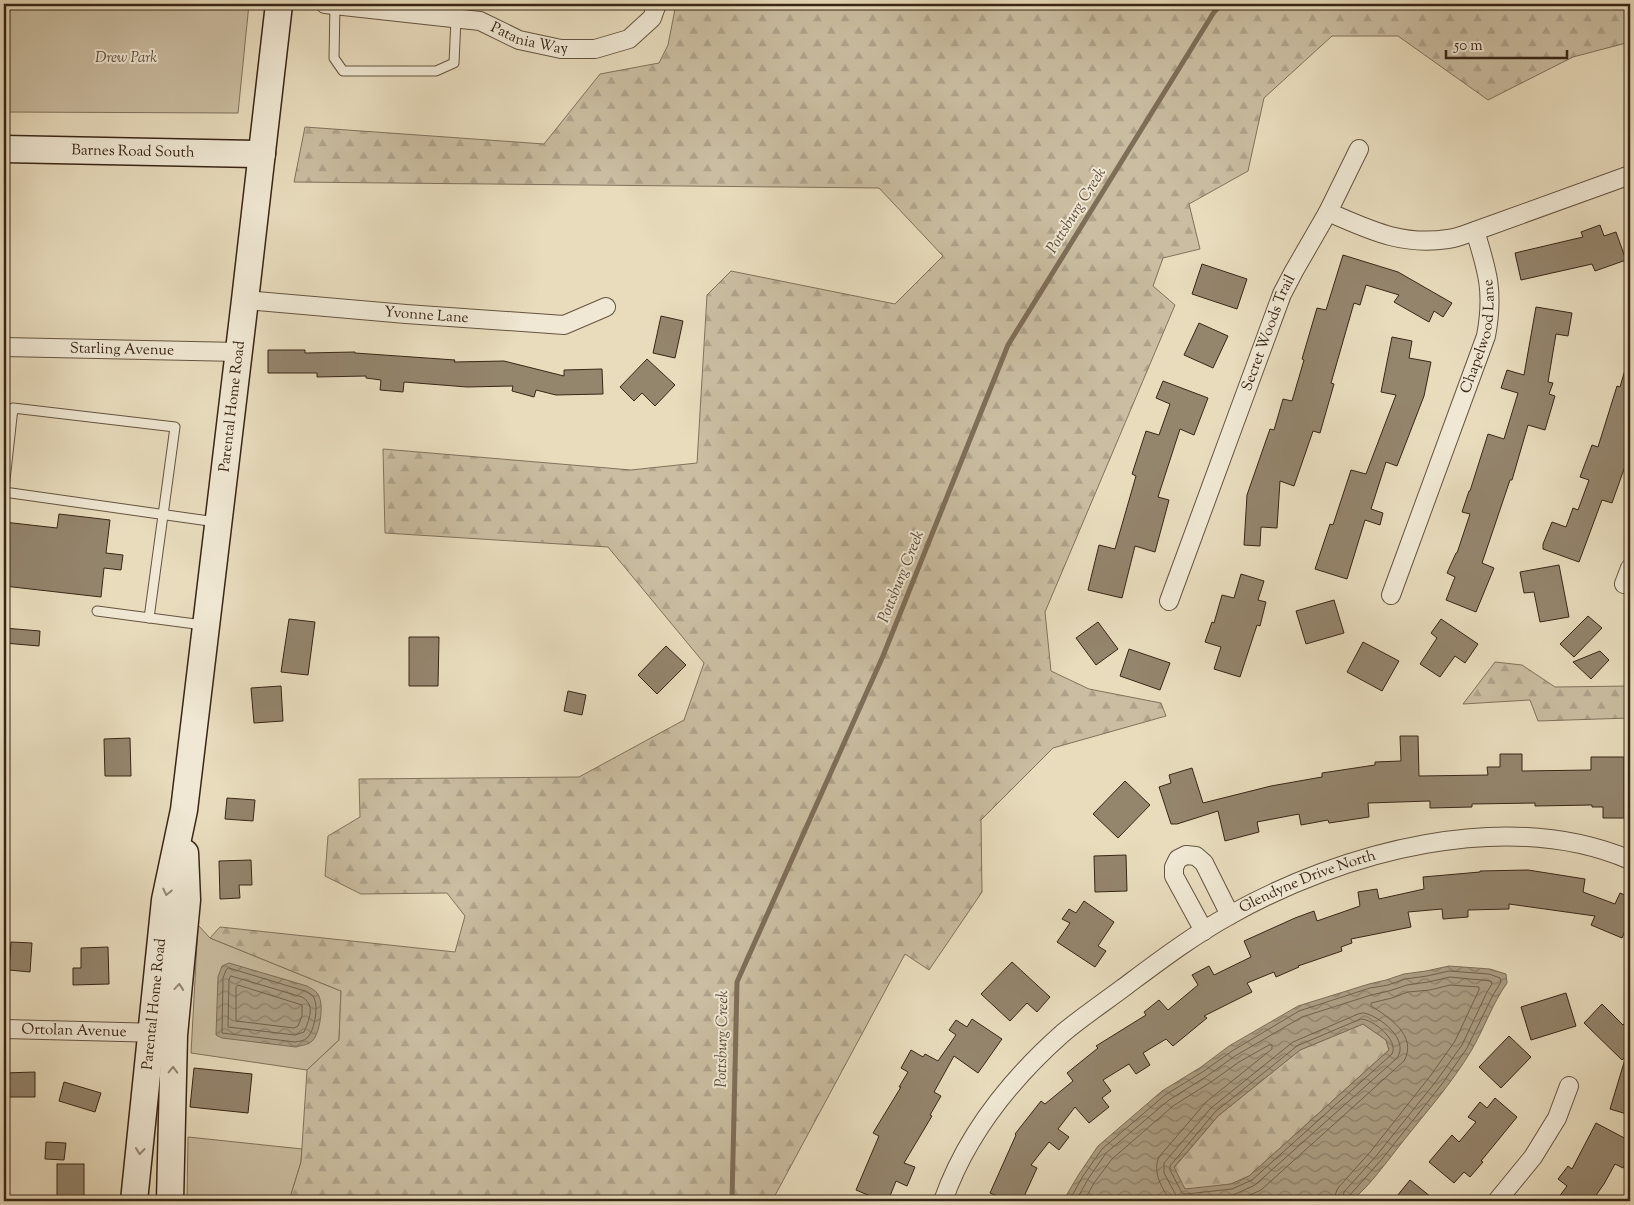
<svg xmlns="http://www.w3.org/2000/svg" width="1634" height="1205" font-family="'Sorts Mill Goudy',serif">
  <defs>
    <pattern id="forest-firs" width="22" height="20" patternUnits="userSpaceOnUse" patternTransform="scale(1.25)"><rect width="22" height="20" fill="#cabda1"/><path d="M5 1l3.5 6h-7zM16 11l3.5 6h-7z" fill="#aea28a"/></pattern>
    <pattern id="water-waves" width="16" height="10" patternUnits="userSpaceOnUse" patternTransform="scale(1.25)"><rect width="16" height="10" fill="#ac9e84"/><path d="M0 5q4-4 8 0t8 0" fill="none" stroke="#8d816b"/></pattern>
  </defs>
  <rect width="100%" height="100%" fill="#e8dcbd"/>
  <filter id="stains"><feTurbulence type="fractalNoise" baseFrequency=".004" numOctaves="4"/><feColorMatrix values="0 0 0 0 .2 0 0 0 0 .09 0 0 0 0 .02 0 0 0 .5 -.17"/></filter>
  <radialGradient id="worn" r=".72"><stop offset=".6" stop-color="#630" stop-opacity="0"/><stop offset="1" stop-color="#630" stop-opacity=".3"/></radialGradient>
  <g fill="#cabda1" stroke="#82725c">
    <path d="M4 4H249L238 113 4 112Z"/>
    <path d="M198 925 210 938 341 991 339 1040 307 1070 191 1053Z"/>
    <path d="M188 1137 302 1149 301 1162 289 1201H187Z"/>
  </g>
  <g fill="url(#forest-firs)" stroke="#82725c">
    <path d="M676 4H1630V42L1573 57 1488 100 1398 36H1332L1264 98 1248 171 1189 204 1200 249 1163 258 1153 286 1175 305 1045 612 1051 671 1089 689 1161 703 1166 716 1053 748 981 820 982 892 929 970 905 954 772 1201H289L301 1162 307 1070 339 1040 341 991 210 938 220 927 455 952 465 916 447 893 361 894 325 876 328 836 360 817 359 779 579 777 684 720 704 663 608 547 385 533 383 449 631 470 697 463 707 295 731 271 895 304 943 256 879 188 294 182 305 127 544 144 600 74 659 63 668 45Z"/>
    <path d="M1495 662 1522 665 1555 687 1630 686V718L1538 721 1530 700 1463 704Z"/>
    <path d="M1363 1024 1386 1040 1389 1050 1249 1176 1231 1184 1185 1190 1174 1168 1218 1116 1300 1050Z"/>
  </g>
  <g fill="url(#water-waves)" stroke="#7e6e58" fill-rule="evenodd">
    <path d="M229 963 307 986C310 988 315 990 317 993 325 1002 320 1030 314 1039 310 1045 302 1045 296 1047L222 1038 216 1035 218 977 222 966Z"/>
    <path d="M1449 966 1490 969 1506 974 1507 983C1492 1004 1484 1029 1471 1051 1452 1083 1427 1111 1404 1140 1387 1161 1371 1185 1351 1201H1063L1079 1174 1098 1146 1162 1091 1201 1067 1229 1046 1298 1006 1369 984 1386 980 1404 974 1426 971ZM1363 1024 1386 1040 1389 1050 1249 1176 1231 1184 1185 1189 1174 1167 1218 1116 1300 1050Z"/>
  </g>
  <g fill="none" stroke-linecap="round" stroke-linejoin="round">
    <g stroke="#72624d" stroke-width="1">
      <path d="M229 968 305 991C308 993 313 995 314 998 319 1007 314 1032 307 1038 304 1041 300 1041 295 1042L222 1033 223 978 226 970Z"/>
      <path d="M231 976 302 997C316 1005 309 1020 304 1032L295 1035 228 1027 229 980Z"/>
      <path d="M238 985 302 1005V1016L298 1026 294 1028 236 1021V988Z"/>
      <path d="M1364 1013C1380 1016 1410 1040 1397 1058L1255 1185 1233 1195 1187 1201 1177 1197 1164 1173V1163L1211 1108 1293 1042 1358 1014Z"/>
      <path d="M1361 1019C1373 1019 1399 1040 1392 1054L1252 1180 1232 1189 1186 1194 1182 1193 1170 1170V1166L1215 1112 1297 1046Z"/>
      <path d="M1069 1201 1083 1176 1102 1149 1165 1095 1204 1071 1232 1051 1299 1011 1370 988 1388 985 1405 979 1427 976 1449 971 1489 974 1500 978 1501 982 1493 995 1467 1048 1442 1084 1382 1159 1349 1196 1348 1201"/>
      <path d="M1076 1201 1088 1179 1106 1153 1169 1100 1207 1076 1235 1056 1302 1017 1371 995 1389 991 1407 985 1428 982 1450 977 1491 981 1492 984 1487 992 1462 1045 1437 1080 1377 1155 1344 1192 1342 1201"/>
      <path d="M1084 1201 1094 1183 1112 1159 1173 1106 1211 1082 1239 1062 1269 1045H1272V1049L1206 1102 1159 1157C1152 1172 1162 1189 1171 1201"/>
      <path d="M1237 1201 1261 1190 1404 1061C1418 1036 1389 1017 1371 1006V1003L1392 998 1408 992 1430 990 1450 985 1479 987V990L1455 1041 1431 1075 1371 1151 1338 1188 1335 1195 1334 1201"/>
    </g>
    <path stroke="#7e6e58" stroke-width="5" d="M732 1201 737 982 883 656 1008 345 1214 12 1222 4"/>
  </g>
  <g fill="#94856d" stroke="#392616">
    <path d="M1600 225 1604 236 1616 232 1626 260 1595 271 1592 264 1521 280 1515 253 1583 237 1581 232Z"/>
    <path d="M1343 255 1398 272 1452 303 1443 317 1434 311 1429 322 1394 302 1399 295 1366 285 1360 305 1354 303 1331 383 1334 384 1320 433 1313 431 1294 486 1280 481 1277 528 1261 527 1260 546 1244 545 1247 495 1270 429 1274 430 1283 399 1292 401 1304 360 1302 359 1317 308 1326 310Z"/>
    <path d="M1202 264 1247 279 1237 309 1192 294Z"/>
    <path d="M1536 307 1572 313 1568 336 1556 334 1548 382 1553 383 1549 394 1555 396 1545 430 1528 425 1512 480H1510L1482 563 1494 568 1476 612 1446 600 1455 577 1447 573 1456 553H1457L1470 514 1462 512 1469 491H1470L1488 434 1504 439 1518 393 1501 388 1507 370 1524 375Z"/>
    <path d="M661 316 683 321 675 358 653 353Z"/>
    <path d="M1199 323 1228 336 1213 368 1184 355Z"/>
    <path d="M1392 337 1412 341 1409 358 1431 362 1424 396 1397 466 1386 462 1371 509 1383 513 1380 525 1365 520 1347 579 1315 569 1330 524 1333 525 1351 470 1366 474 1396 395 1381 392Z"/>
    <path d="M268 350H305V353L355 352V353L455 360 454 362 504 361 564 376V370L602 369 603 394 556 395 536 390 534 397 512 391 513 386 467 387 404 382 403 392 380 390 381 380 366 378V376L317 377V373H268Z"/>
    <path d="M647 359 675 385 655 406 642 393 634 401 620 387Z"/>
    <path d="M1627 363H1630V452L1612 503 1602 500 1579 562 1543 549V544L1552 522 1566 527 1573 508 1578 510 1589 480 1580 477 1592 445 1598 447 1617 386 1620 387Z"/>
    <path d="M1163 381 1208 398 1194 435 1180 429 1158 497 1169 500 1155 552 1135 546 1122 598 1088 590 1099 545 1115 549 1136 476 1132 474 1146 431 1159 435 1170 404 1156 398Z"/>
    <path d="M59 514 110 520 106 553 123 555 121 570 104 568 101 597 4 586V522L57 528Z"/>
    <path d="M1559 565 1569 617 1540 622 1534 592 1524 593 1520 572Z"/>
    <path d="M1241 574 1264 581 1258 600 1266 602 1260 626 1257 625 1240 677 1214 669 1221 647 1205 642 1212 622 1214 623 1222 595 1234 598Z"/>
    <path d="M1334 600 1344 633 1306 644 1296 611Z"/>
    <path d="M1588 616 1602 628 1574 657 1560 644Z"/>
    <path d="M289 619 315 622 308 675 281 672Z"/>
    <path d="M1441 619 1478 644 1465 663 1455 656 1440 677 1420 664 1437 638 1431 633Z"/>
    <path d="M1098 622 1118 649 1096 665 1076 638Z"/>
    <path d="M4 628 40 631 39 646 4 643Z"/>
    <path d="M409 637H439L438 686H409Z"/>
    <path d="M1363 642 1399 661 1382 691 1347 672Z"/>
    <path d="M666 646 686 665 657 694 638 675Z"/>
    <path d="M1129 649 1170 663 1160 690 1120 676Z"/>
    <path d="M1600 651 1609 660 1591 679 1573 662Z"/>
    <path d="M281 686 283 721 254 723 251 688Z"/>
    <path d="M568 691 586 695 582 715 564 711Z"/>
    <path d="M1400 736H1418L1419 776 1488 775 1487 767H1500V754H1522V771L1591 770V757H1624V818H1603V807H1592V805L1535 806V803L1472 804V807L1430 808V801L1368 803 1369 817 1329 823 1328 820 1301 825 1299 814 1257 822 1259 832 1225 841 1218 811 1177 824H1171L1159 787 1171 783 1169 775 1192 768 1203 803 1271 786 1322 777V773L1375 765V762L1401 761Z"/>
    <path d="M130 738 131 776H105L104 739Z"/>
    <path d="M1125 781 1150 805 1118 838 1093 814Z"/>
    <path d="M227 798 255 800 253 821 225 819Z"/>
    <path d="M1126 855 1127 891 1095 892 1094 856Z"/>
    <path d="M251 860 252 885H239L240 898 220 899 219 861Z"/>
    <path d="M1528 870 1585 879 1583 892 1615 904 1620 893 1630 897V919L1622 938 1591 925 1595 916 1509 904V909L1468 910V917L1443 919 1442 909 1408 912 1411 927 1351 939 1352 943 1341 947 1342 951 1298 966 1299 967 1276 977 1274 972 1247 983 1252 992 1204 1016 1207 1018 1173 1046 1166 1039 1143 1053 1150 1065 1136 1074 1129 1064 1103 1080 1111 1091 1102 1098 1109 1107 1089 1123 1075 1107 1058 1129 1069 1137 1059 1150 1049 1142 1031 1165 1037 1168 1022 1201H1009L990 1193 1016 1135 1015 1134 1041 1101 1045 1104 1073 1081 1067 1073 1098 1048 1096 1046 1146 1015 1144 1012 1159 1000 1168 1010 1198 985 1192 975 1209 966 1214 975 1251 957 1244 941 1295 918 1314 911 1317 921 1360 906 1358 892 1377 889 1379 899 1424 889 1423 877 1480 872V871Z"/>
    <path d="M1084 901 1114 922 1098 946 1106 951 1095 967 1057 942 1070 923 1062 919 1069 909 1076 913Z"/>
    <path d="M11 942 32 943 30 972 9 970Z"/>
    <path d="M108 947 109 984 73 985V968H81V948Z"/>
    <path d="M1012 962 1050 997 1037 1012 1027 1003 1010 1021 981 994Z"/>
    <path d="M1566 993 1576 1026 1531 1040 1521 1007Z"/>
    <path d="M1602 1004 1623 1025 1630 1018V1052L1628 1054H1630V1115L1610 1109 1626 1056 1622 1060 1584 1023Z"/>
    <path d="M972 1019 1002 1039 978 1073 954 1056 934 1092 941 1096 930 1115 932 1116 904 1163 915 1167 907 1186 896 1181 888 1201H882L856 1190 879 1136 873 1133 901 1087H899L908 1072 901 1068 911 1050 923 1057 925 1054 938 1061 956 1035 949 1030 956 1020 967 1027Z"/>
    <path d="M1509 1036 1531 1057 1501 1088 1479 1067Z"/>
    <path d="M194 1068 252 1074 248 1113 190 1107Z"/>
    <path d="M35 1072V1097H4V1073Z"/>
    <path d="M64 1082 101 1093 95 1112 59 1101Z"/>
    <path d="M1495 1098 1517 1117 1481 1161 1483 1162 1470 1177 1464 1172 1454 1183 1429 1162 1452 1135 1459 1142 1476 1122 1468 1117 1480 1102 1487 1108Z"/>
    <path d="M1596 1123 1630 1141V1154L1623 1168 1615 1164 1604 1184 1592 1201H1556L1567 1186 1558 1179 1568 1166 1572 1169Z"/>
    <path d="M46 1142 66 1143 64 1160 45 1159Z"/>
    <rect x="57" y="1164" width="27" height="37"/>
    <path d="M1410 1180 1436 1201H1393Z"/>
  </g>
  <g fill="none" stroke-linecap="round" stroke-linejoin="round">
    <g stroke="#655440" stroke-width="11">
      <g id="lane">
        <path d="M335 5 334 58 343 71H436L454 63 456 19"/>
        <path d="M4 489 13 408 175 427 149 618"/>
        <path d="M4 492 216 522"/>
        <path d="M97 611 203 625"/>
      </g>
    </g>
    <g stroke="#655440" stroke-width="20">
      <g id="street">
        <path id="s1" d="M325 4 480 21 519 40 561 49H595L629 39 652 18 657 4"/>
        <path d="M1328 212C1370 230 1401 246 1448 239 1457 238 1466 234 1475 231L1630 175"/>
        <path id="s2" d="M245 300 406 314 564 325 606 307"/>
        <path id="s3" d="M4 347 239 352"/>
        <path d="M1624 584 1630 568"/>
        <path id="s4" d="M1391 595 1486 336C1494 293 1488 272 1475 231"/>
        <path id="s5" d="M1169 601 1282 294 1294 271 1328 212 1359 149"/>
        <path d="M1204 931 1174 876V867L1178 859 1186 855 1196 856 1204 863 1230 915"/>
        <path id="s6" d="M4 1029 161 1033"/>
        <path id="s7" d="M943 1201C966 1135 1011 1079 1063 1033 1082 1017 1103 1003 1123 988 1158 962 1192 936 1230 915 1342 852 1506 807 1630 860"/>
        <path d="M1497 1201 1533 1157 1557 1118 1569 1086"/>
      </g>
    </g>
    <g stroke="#392616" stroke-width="29">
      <g id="secondary">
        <path id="s8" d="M4 149 262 154"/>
        <path id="s9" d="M134 1201 165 900 184 810 245 300 279 4"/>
        <path d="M170 1201 174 1035 187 900 185 853"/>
      </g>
    </g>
    <use href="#lane" stroke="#f0e8d4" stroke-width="9"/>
    <use href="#street" stroke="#f0e8d4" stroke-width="18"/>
    <use href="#secondary" stroke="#f0e8d4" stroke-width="26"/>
  </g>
  <defs><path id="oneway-chevron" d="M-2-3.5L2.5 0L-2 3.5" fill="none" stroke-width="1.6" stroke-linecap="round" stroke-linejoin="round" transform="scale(1.25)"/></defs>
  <g stroke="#948775">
    <use href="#oneway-chevron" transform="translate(167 892) rotate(102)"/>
    <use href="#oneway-chevron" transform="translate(179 987) rotate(-85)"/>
    <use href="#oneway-chevron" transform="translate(173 1070) rotate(-89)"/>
    <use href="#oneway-chevron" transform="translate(140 1151) rotate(96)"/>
  </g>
  <g text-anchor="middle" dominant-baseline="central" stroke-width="4" stroke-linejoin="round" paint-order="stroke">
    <g font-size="15" fill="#392616" stroke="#f0e8d4">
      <text stroke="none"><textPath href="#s1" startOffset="209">Patania Way</textPath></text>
      <text stroke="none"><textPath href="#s8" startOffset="129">Barnes Road South</textPath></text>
      <text stroke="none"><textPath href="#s2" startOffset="182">Yvonne Lane</textPath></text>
      <text stroke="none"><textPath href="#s5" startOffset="286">Secret Woods Trail</textPath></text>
      <text stroke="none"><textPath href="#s4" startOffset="274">Chapelwood Lane</textPath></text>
      <text stroke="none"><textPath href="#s3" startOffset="118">Starling Avenue</textPath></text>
      <text stroke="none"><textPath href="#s9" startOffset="801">Parental Home Road</textPath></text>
      <text stroke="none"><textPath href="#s7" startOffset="498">Glendyne Drive North</textPath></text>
      <text stroke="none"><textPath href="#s9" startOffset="198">Parental Home Road</textPath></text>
      <text stroke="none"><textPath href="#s6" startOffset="70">Ortolan Avenue</textPath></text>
    </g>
    <g font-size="15" font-style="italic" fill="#5d4c39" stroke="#f0e8d4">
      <text x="126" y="58">Drew Park</text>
    </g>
    <g font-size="16" font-style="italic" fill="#5c4a37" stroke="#f0e8d4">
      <text transform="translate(1077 211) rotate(-58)">Pottsburg Creek</text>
      <text transform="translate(902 577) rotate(-68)">Pottsburg Creek</text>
      <text transform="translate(723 1039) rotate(-89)">Pottsburg Creek</text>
    </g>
  </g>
  <rect width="1634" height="1205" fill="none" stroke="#e8dcbd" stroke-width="20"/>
  <rect x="5" y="5" width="1624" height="1195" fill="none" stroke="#392616" stroke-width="2.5"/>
  <rect x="10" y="10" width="1614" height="1185" fill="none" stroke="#392616"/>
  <path d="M1446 50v8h121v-8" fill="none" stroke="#392616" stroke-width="2.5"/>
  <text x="1454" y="50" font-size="15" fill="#392616" stroke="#f0e8d4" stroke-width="4" paint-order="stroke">50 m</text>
  <rect width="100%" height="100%" filter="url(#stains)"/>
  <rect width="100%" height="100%" fill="url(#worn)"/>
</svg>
